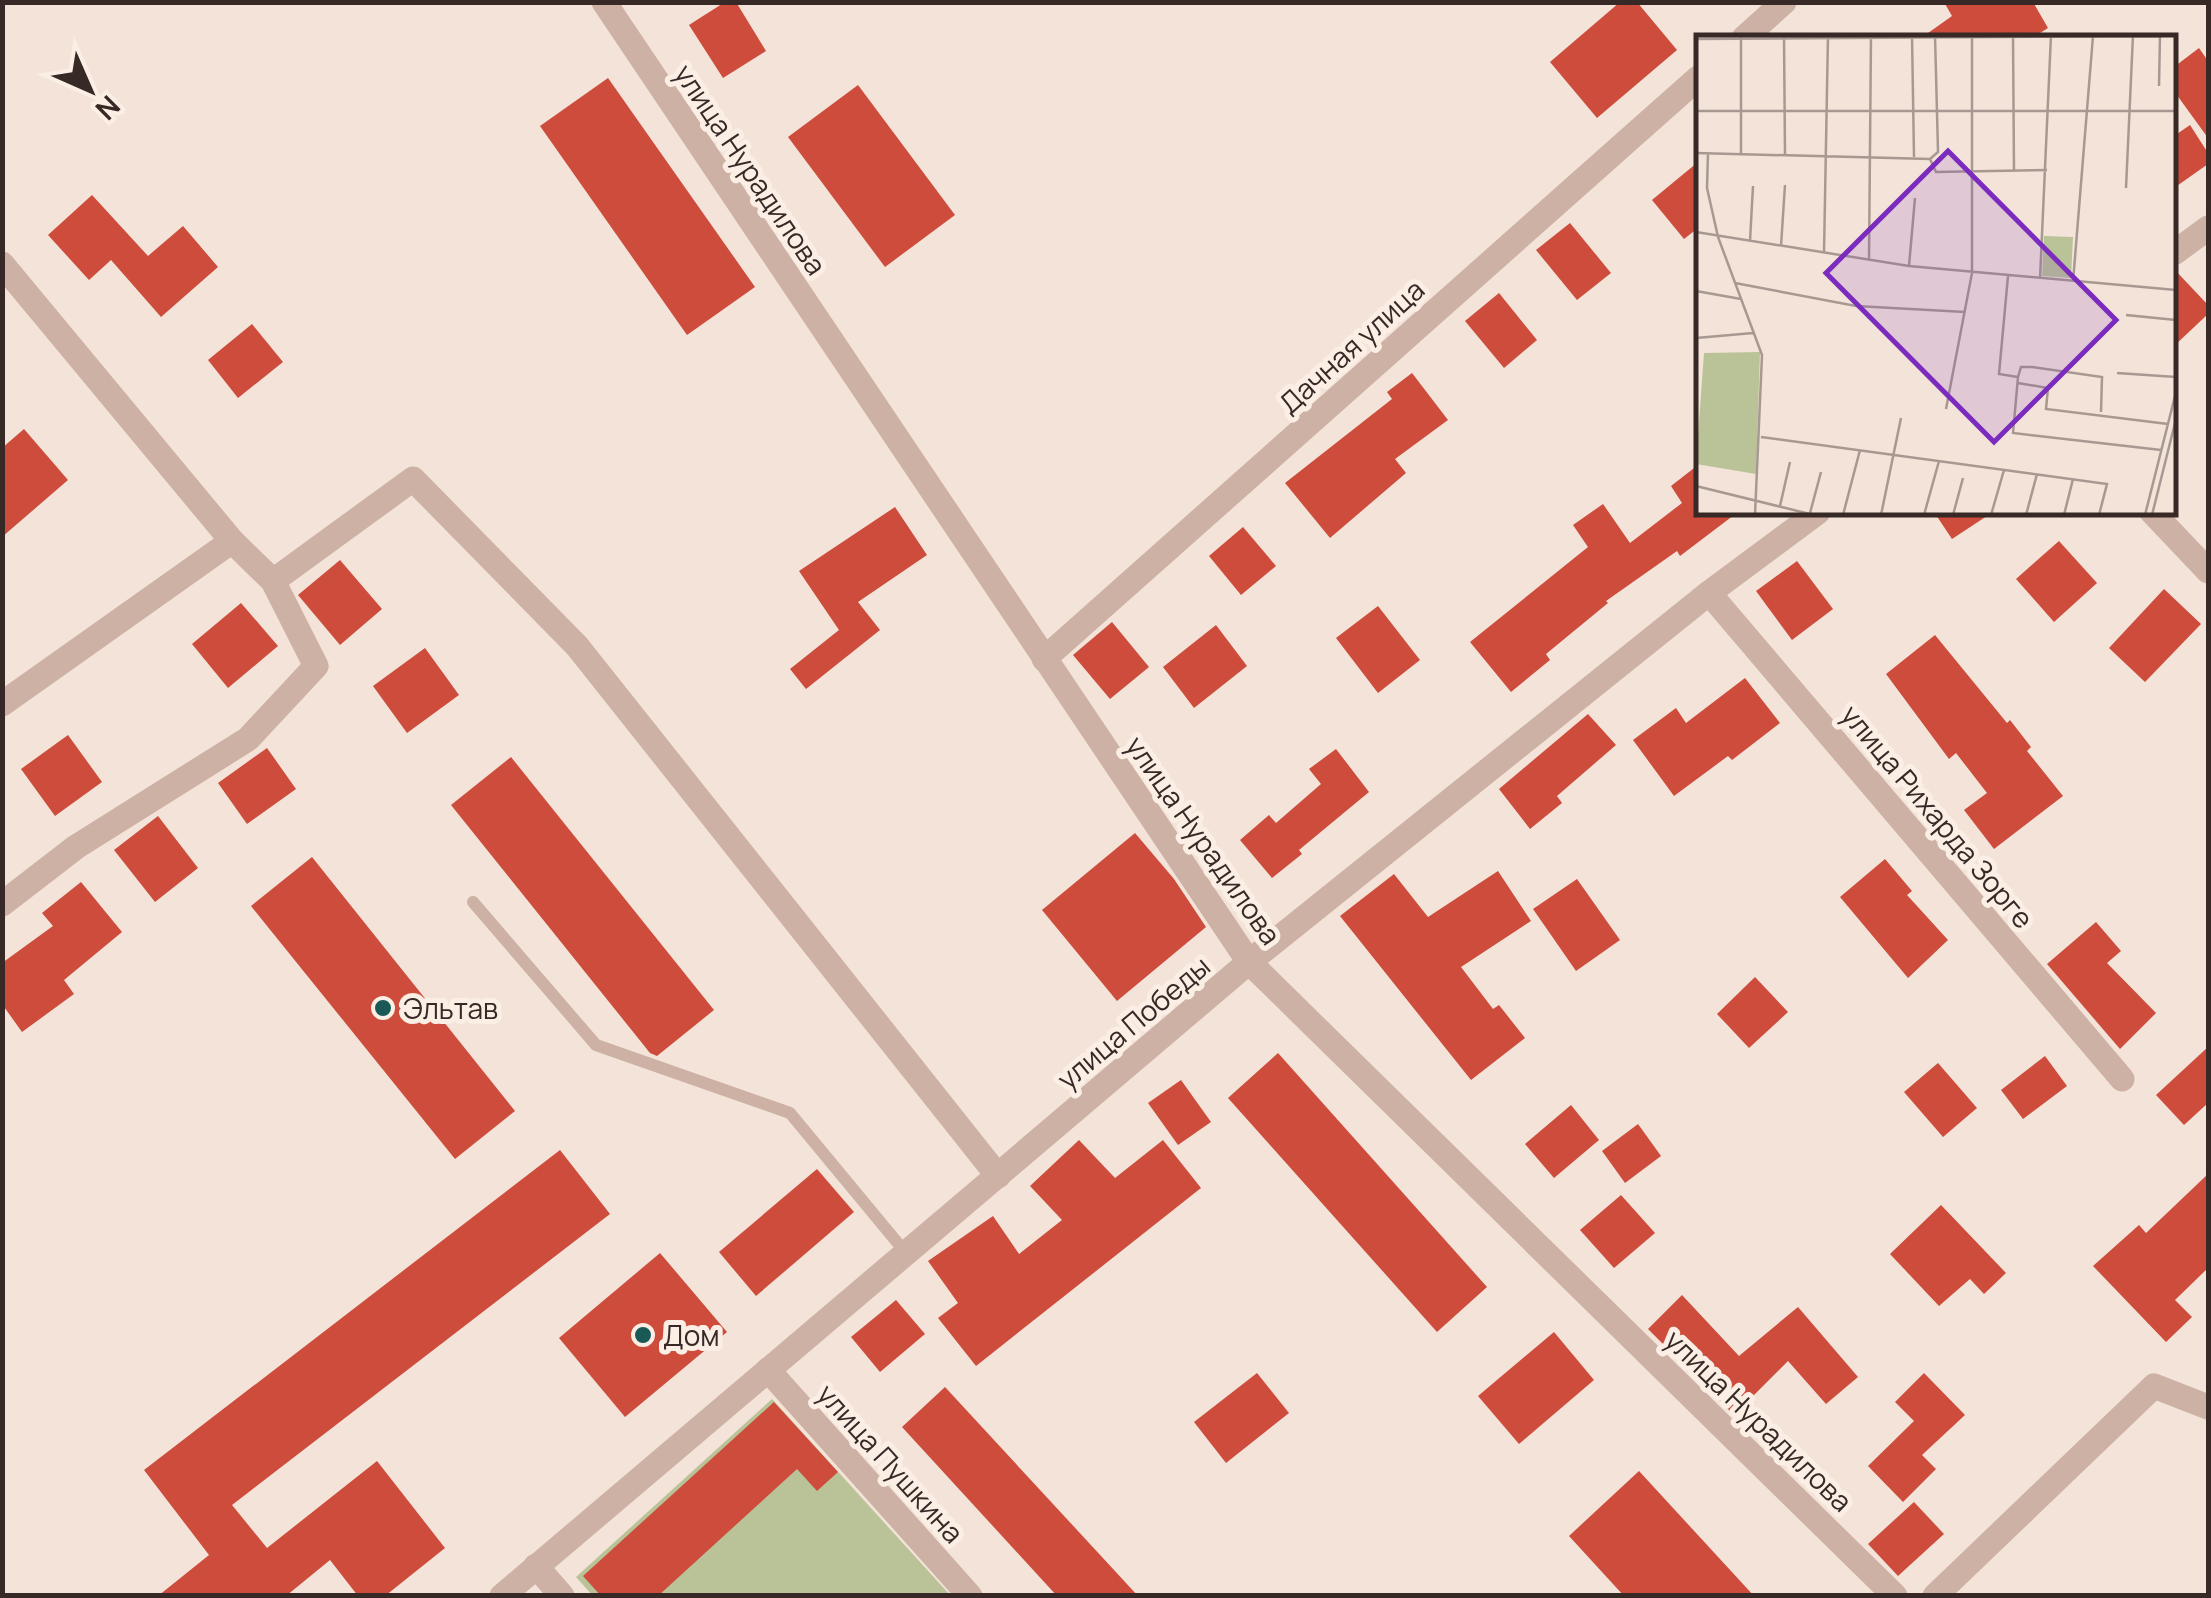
<svg xmlns="http://www.w3.org/2000/svg" width="2211" height="1598" font-family="Manrope,sans-serif">
  <rect width="100%" height="100%" fill="#f3e3d9"/>
  <path fill="#bac398" d="M772 1399 950 1595 593 1596 576 1577Z"/>
  <g fill="#cd4c3c">
    <path d="M725 2H736L766 51 723 78 689 25Z"/>
    <path d="M1620 2H1637L1677 50 1597 118 1550 62Z"/>
    <path d="M1944 2H2033L2048 28 2032 38H1921L1952 16Z"/>
    <path d="M2199 48 2208 61V138L2174 91V67Z"/>
    <path d="M608 78 755 287 687 335 540 126Z"/>
    <path d="M858 85 955 215 885 267 788 137Z"/>
    <path d="M2190 125 2208 153V164L2174 188V136Z"/>
    <path d="M1698 162V228L1684 239 1652 200Z"/>
    <path d="M92 195 148 256 183 226 218 267 161 317 111 260 89 280 48 235Z"/>
    <path d="M1570 223 1611 273 1577 300 1536 250Z"/>
    <path d="M2174 269 2208 305V314L2174 346Z"/>
    <path d="M1499 293 1537 340 1504 368 1465 321Z"/>
    <path d="M252 324 283 362 238 398 208 360Z"/>
    <path d="M1412 373 1448 420 1395 459 1406 473 1330 538 1285 483 1392 399 1387 392Z"/>
    <path d="M24 429 68 480 2 537V448Z"/>
    <path d="M1698 465V512H1738L1680 556 1677 551 1606 601 1608 603 1546 654 1550 660 1511 692 1470 642 1588 547 1573 525 1603 504 1630 543 1682 503 1671 486Z"/>
    <path d="M895 507 927 555 858 602 880 630 806 689 790 669 839 630 799 571Z"/>
    <path d="M1934 512H1993L1952 539Z"/>
    <path d="M1243 527 1276 566 1241 595 1209 556Z"/>
    <path d="M2059 541 2097 583 2054 622 2016 579Z"/>
    <path d="M340 560 382 609 340 645 298 595Z"/>
    <path d="M1797 561 1833 609 1792 640 1756 591Z"/>
    <path d="M2164 589 2201 624 2145 682 2109 648Z"/>
    <path d="M241 603 278 646 228 688 192 644Z"/>
    <path d="M1378 606 1420 660 1378 693 1336 638Z"/>
    <path d="M1112 622 1149 667 1110 699 1073 655Z"/>
    <path d="M1216 625 1247 666 1194 708 1163 667Z"/>
    <path d="M1935 635 2007 723 2010 720 2031 747 2027 751 2063 796 1994 849 1964 810 1987 793 1956 753 1949 759 1886 674Z"/>
    <path d="M425 648 459 695 407 733 373 686Z"/>
    <path d="M1745 678 1780 723 1732 760 1728 756 1674 796 1633 740 1676 708 1686 723Z"/>
    <path d="M1588 714 1616 745 1557 796 1562 803 1530 829 1499 789Z"/>
    <path d="M68 735 102 782 55 816 21 769Z"/>
    <path d="M267 748 296 789 247 824 218 783Z"/>
    <path d="M1336 749 1369 792 1299 850 1302 854 1272 878 1240 840 1269 815 1276 823 1321 784 1309 769Z"/>
    <path d="M511 757 714 1010 657 1056 650 1053 451 805Z"/>
    <path d="M158 816 198 868 155 902 114 850Z"/>
    <path d="M1135 833 1174 879 1206 927 1117 1001 1042 910Z"/>
    <path d="M312 857 515 1111 455 1159 251 906Z"/>
    <path d="M1885 859 1912 891 1907 895 1948 940 1908 978 1840 897Z"/>
    <path d="M1498 871 1531 921 1461 967 1493 1009 1499 1005 1525 1038 1471 1080 1340 916 1394 874 1428 917Z"/>
    <path d="M1577 879 1620 940 1576 971 1533 909Z"/>
    <path d="M81 882 122 932 64 980 74 994 22 1032 2 1004V963L53 926 42 913Z"/>
    <path d="M2096 922 2121 951 2107 963 2156 1013 2120 1049 2047 964Z"/>
    <path d="M1755 977 1788 1012 1749 1048 1717 1014Z"/>
    <path d="M2208 1047V1103L2184 1125 2156 1095Z"/>
    <path d="M1278 1053 1487 1287 1437 1332 1228 1098Z"/>
    <path d="M2045 1056 2067 1086 2023 1119 2001 1090Z"/>
    <path d="M1938 1063 1977 1108 1943 1137 1904 1092Z"/>
    <path d="M1181 1080 1211 1122 1178 1145 1148 1103Z"/>
    <path d="M1571 1105 1599 1140 1554 1178 1525 1144Z"/>
    <path d="M1638 1124 1661 1156 1625 1183 1602 1151Z"/>
    <path d="M1079 1140 1115 1178 1163 1140 1201 1188 976 1366 938 1318 958 1303 928 1261 993 1216 1019 1254 1062 1220 1030 1186Z"/>
    <path d="M560 1150 610 1214 232 1505 267 1548 377 1461 445 1548 385 1596H358L330 1560 286 1596H158L209 1555 144 1470Z"/>
    <path d="M817 1169 854 1212 756 1296 719 1252Z"/>
    <path d="M2208 1174V1268L2175 1300 2192 1317 2166 1342 2093 1266 2139 1225 2146 1233Z"/>
    <path d="M1621 1195 1655 1233 1614 1268 1580 1230Z"/>
    <path d="M1941 1205 2006 1273 1984 1294 1970 1279 1939 1306 1890 1254Z"/>
    <path d="M660 1253 727 1332 625 1417 559 1338Z"/>
    <path d="M1682 1295 1739 1356 1798 1307 1858 1377 1826 1404 1788 1361 1734 1415 1648 1329Z"/>
    <path d="M896 1300 925 1334 880 1372 851 1337Z"/>
    <path d="M1554 1332 1594 1380 1519 1444 1478 1396Z"/>
    <path d="M1257 1373 1289 1413 1226 1463 1194 1422Z"/>
    <path d="M1924 1373 1965 1415 1922 1455 1936 1469 1903 1502 1868 1466 1914 1421 1895 1402Z"/>
    <path d="M945 1387 1138 1596H1057L902 1427Z"/>
    <path d="M774 1402 838 1472 817 1491 797 1469 658 1596H601L583 1576Z"/>
    <path d="M1639 1471 1754 1596H1624L1569 1536Z"/>
    <path d="M1914 1502 1944 1534 1898 1576 1868 1544Z"/>
  </g>
  <g fill="none" stroke-linecap="round" stroke-linejoin="round">
    <path stroke="#ccb1a4" stroke-width="12" d="M473 902 596 1045 790 1113 906 1253"/>
    <g stroke="#ccb1a4" stroke-width="25">
      <path d="M604 2 1249 962 1895 1596"/>
      <path d="M1744 38 1784 2"/>
      <path d="M2174 253 2208 228"/>
      <path d="M2 264 232 541 273 581 413 479 577 646 998 1176"/>
      <path d="M2152 512 2208 571"/>
      <path d="M1709 593 2122 1079"/>
      <path d="M1044 659 1698 78"/>
      <path d="M2 704 232 541"/>
      <path d="M2 904 76 847 248 739 316 666 273 581"/>
      <path d="M768 1370 970 1596"/>
      <path d="M536 1566 562 1596"/>
      <path d="M502 1596 1249 962 1709 593 1818 512"/>
      <path d="M1935 1596 2154 1386 2208 1407"/>
    </g>
  </g>
  <g fill="#195a56" stroke="#faeee5" stroke-width="4">
    <circle cx="383" cy="1008" r="10"/>
    <circle cx="643" cy="1335" r="10"/>
  </g>
  <g text-anchor="middle" dominant-baseline="central" stroke-width="10" stroke-linejoin="round" paint-order="stroke">
    <g font-size="28" fill="#362926" stroke="#faeee5">
      <text transform="translate(751 169) rotate(56)">улица Нурадилова</text>
      <text transform="translate(1351 346) rotate(-42)">Дачная улица</text>
      <text transform="translate(1938 816) rotate(50)">улица Рихарда Зорге</text>
      <text transform="translate(1204 840) rotate(55)">улица Нурадилова</text>
      <text transform="translate(1133 1022) rotate(-40)">улица Победы</text>
      <text transform="translate(1759 1420) rotate(44)">улица Нурадилова</text>
      <text transform="translate(891 1463) rotate(48)">улица Пушкина</text>
    </g>
    <g font-size="28" fill="#362926" stroke="#faeee5" text-anchor="start">
      <text x="403" y="1008">Эльтав</text>
      <text x="663" y="1335">Дом</text>
    </g>
  </g>
  <g transform="translate(1696 35)">
    <rect width="480" height="480" fill="#f3e3d9"/>
    <path d="M348 201 377 202 375 243 346 241ZM64 317 60 439 0 429 8 318Z" fill="#bac398"/>
    <path fill="none" stroke="#a79991" stroke-width="2.5" d="M88 0 89 120M216 0 218 122M317 0 318 137M0 4 464 1M463 51 464 0M0 76H480M0 118 234 124M12 118 11 153 22 202 66 320 59 480M45 120V0M234 124 242 117 239 0M234 124 240 137 351 135M430 153 437 0M0 197 213 231 480 255M54 206 57 151M85 211 89 150M128 218 132 0M173 225 175 0M213 231 219 163M312 241 303 339 322 342 317 398 465 415M344 244 355 0M377 247 397 1M39 248 160 271 269 277M0 256 45 264M430 280 480 285M0 303 57 298M421 338 480 342M322 342 325 332H336L406 342 405 377M322 348 352 353 350 374 472 389M250 374 276 238V0M65 402 411 449 403 480M0 451 118 480M84 471 94 427M114 478 125 437M147 480 164 415M185 480 205 383M228 480 243 426M257 480 267 443M295 480 308 435M330 480 341 439M368 480 377 444M449 480 480 357M456 480 480 384"/>
    <path fill="#7b2cbf" fill-opacity="0.15" stroke="#7b2cbf" stroke-width="5" d="M252 116 420 285 298 407 130 238Z"/>
    <rect width="480" height="480" fill="none" stroke="#362926" stroke-width="5"/>
  </g>
  <rect width="2211" height="1598" fill="none" stroke="#362926" stroke-width="10"/>
  <g transform="translate(90 90) rotate(135)" stroke="#faeee5" stroke-width="8" paint-order="stroke">
  <path d="M0-8L18 38L0 25L-18 38Z" fill="#362926"/>
  <text y="-15" font-size="28" font-weight="bold" text-anchor="middle" fill="#362926">N</text>
  </g>
</svg>
